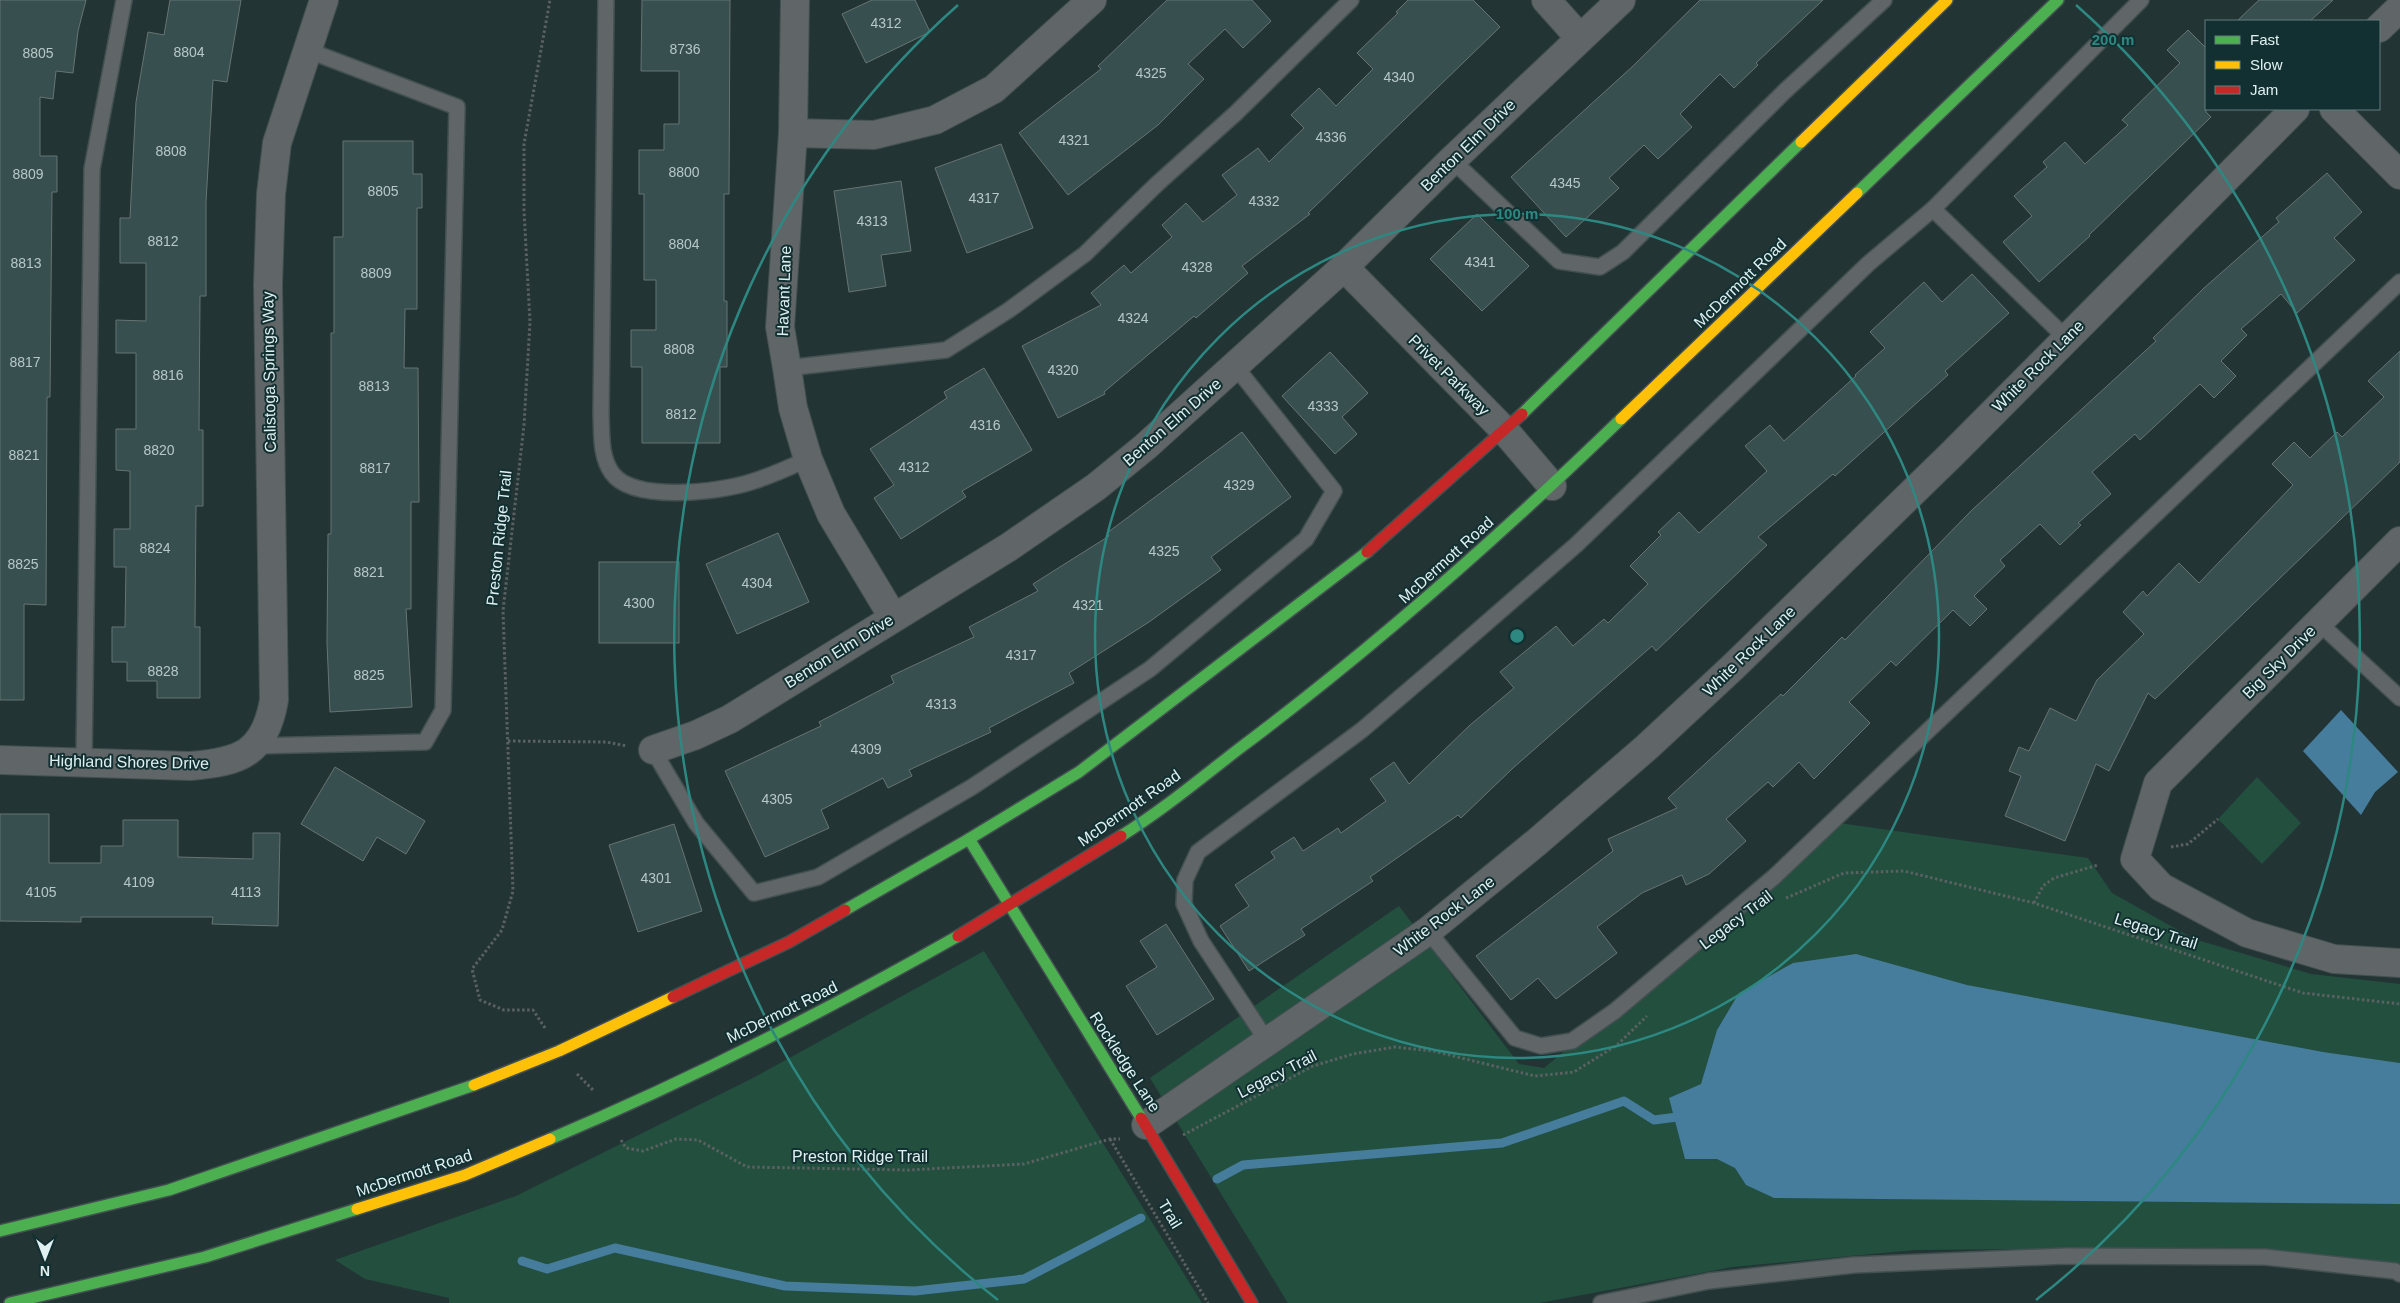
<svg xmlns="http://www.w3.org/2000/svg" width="2400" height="1303" font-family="Helvetica,sans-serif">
  <rect width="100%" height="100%" fill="#233435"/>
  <g fill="#224f3e">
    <path d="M2257 777 2301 823 2262 864 2218 819Z"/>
    <path d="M1839 823 2088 858 2112 893 2194 939 2311 974 2400 984V1266L2293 1252 2023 1249 1915 1250 1733 1267 1539 1303H1288L1150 1078 1399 906 1519 1064 1544 1068Z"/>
    <path d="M984 951 1202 1303H449V1298L365 1279 335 1260 516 1196 753 1078Z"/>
  </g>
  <g fill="#467c9c">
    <path d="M2341 710 2398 772 2375 792 2361 815 2303 751Z"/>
    <path d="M1856 954 1967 985 2323 1052 2400 1063V1204L1774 1198 1746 1185 1735 1168 1717 1159H1685L1669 1098 1701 1084 1717 1030 1739 993 1793 963Z"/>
  </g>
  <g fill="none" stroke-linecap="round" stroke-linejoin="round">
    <g stroke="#467c9c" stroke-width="9">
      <path d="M1217 1179 1243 1165 1502 1143 1624 1101 1654 1120 1685 1116"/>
      <path d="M522 1261 547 1269 615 1248 785 1286 915 1291 1024 1279 1141 1218"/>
    </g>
  </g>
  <g fill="#374f4e" stroke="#677474">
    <path d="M0 0H86L78 31 73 73 56 71 53 99 40 97V156H57V192H52L50 397H47L46 605 24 604V700H0Z"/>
    <path d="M170 0H241L227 82 213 80 206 202V296H200L199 430H203V506H196L195 627H200V698H157V681H127V662H112V627H125L126 567H114V529H130V471L116 470V429H136V353H116V320L146 321V263H120V218H130L136 102 148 32 164 35Z"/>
    <path d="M642 0H730L729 194H724V301H727V367H720V443H642V367H631V330H656V280H644V194H639V150H664V124H679V71H641Z"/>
    <path d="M872 0H915L930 32 866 63 842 14Z"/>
    <path d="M1167 0H1252L1271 21 1243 48 1225 29 1188 64 1204 79 1158 125 1068 195 1019 133 1101 69 1098 66Z"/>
    <path d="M1408 0H1473L1500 27 1308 213 1310 214 1242 266 1248 273 1196 318 1194 316 1104 392 1105 394 1058 418 1022 346 1101 305 1091 293 1124 265 1131 273 1172 237 1162 225 1186 203 1203 222 1237 195 1222 175 1258 148 1269 162 1304 128 1291 115 1319 88 1336 106 1373 69 1357 53 1398 13 1396 12Z"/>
    <path d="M1700 0H1823L1756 63 1758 65 1734 88 1720 74 1680 114 1692 127 1658 159 1644 145 1609 178 1619 188 1566 237 1511 177 1633 66Z"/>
    <path d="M2259 0H2333L2310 21H2237Z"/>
    <path d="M2188 30 2206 48V112L2211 117 2089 235 2090 236 2039 282 2003 242 2032 216 2014 196 2047 167 2043 162 2065 142 2085 164 2128 125 2122 120 2180 63 2167 50Z"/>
    <path d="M343 141H413V174H422V208H417V309H405L404 368H418L419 502H411V609H406L412 707 330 712 327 643 328 534H331V333H334V237H343Z"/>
    <path d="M1001 144 1033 228 967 253 935 168Z"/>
    <path d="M2327 173 2362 212 2334 238 2355 260 2297 313 2281 294 2241 329 2247 335 2221 361 2236 376 2214 398 2200 384 2140 440 2135 434 2092 472 2111 494 2078 523 2081 525 2060 545 2040 524 2000 560 2005 566 1974 596 1987 609 1970 626 1953 610 1896 666 1891 661 1849 702 1870 723 1814 779 1799 762 1773 787 1768 782 1726 819 1746 841 1709 874 1686 885 1682 875 1642 893 1597 927 1617 953 1556 999 1538 978 1511 1000 1476 956 1613 851 1608 839 1677 808 1668 798 1781 694 1783 696 1842 637 1845 640 1972 510 2156 341 2153 338 2204 288 2279 222 2276 218Z"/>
    <path d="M901 181 911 251 881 255 886 286 849 292 834 191Z"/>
    <path d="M1477 214 1529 266 1482 311 1430 259Z"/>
    <path d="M1972 274 2009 313 1945 371 1948 375 1835 476 1833 474 1758 537 1767 545 1656 651 1652 646 1513 768 1461 818 1458 815 1370 877 1373 881 1301 929 1305 935 1249 971 1220 926 1249 906 1235 885 1275 858 1271 852 1294 837 1303 851 1338 828 1341 833 1386 801 1370 779 1394 762 1409 784 1469 726 1514 688 1500 672 1556 626 1573 646 1604 619 1608 623 1648 584 1630 566 1661 535 1658 532 1679 512 1699 533 1767 471 1745 446 1770 425 1784 441 1856 376 1855 375 1885 348 1870 332 1924 282 1942 302Z"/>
    <path d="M2400 351V462L2155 699 2148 693 2109 771 2096 764 2065 841 2005 816 2021 776 2009 771 2019 747 2029 751 2050 708 2076 721 2097 680 2144 634 2123 612 2143 591 2147 596 2179 563 2199 583 2293 485 2272 464 2294 442 2310 458 2337 432 2342 437 2384 397 2368 381Z"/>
    <path d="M1330 352 1368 393 1342 417 1357 434 1335 454 1282 396Z"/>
    <path d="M984 368 1032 450 962 491 966 497 901 539 874 498 894 485 870 449 947 398 944 392Z"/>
    <path d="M1242 432 1291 497 1211 557 1221 570 1149 622 1069 673 1074 683 989 728 991 732 909 770 912 776 888 788 883 778 821 810 829 828 765 857 725 771 821 726 819 722 894 683 891 676 974 637 969 627 1038 591 1033 584 1109 536 1107 533Z"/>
    <path d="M778 533 809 602 737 634 706 564Z"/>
    <rect x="599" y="562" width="80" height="81"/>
    <path d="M335 767 425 821 406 854 377 837 363 861 301 824Z"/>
    <path d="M0 814H49V863H101V846H123V820H178V857L253 859V833H280L278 926 212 924 213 917H81V922L0 921Z"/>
    <path d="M674 824 702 911 638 932 609 845Z"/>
    <path d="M1166 924 1214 999 1157 1035 1126 986 1157 967 1140 941Z"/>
  </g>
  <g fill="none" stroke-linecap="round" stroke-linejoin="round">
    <g stroke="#435051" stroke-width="18">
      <g id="lane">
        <path d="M606 0 601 414C602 434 600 456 612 473 633 503 720 492 751 482 771 476 790 467 808 459"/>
        <path d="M1452 160 1559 261 1600 267 1623 252 1785 91 1884 0"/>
        <path d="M1933 209 2141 0"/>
        <path d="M787 368 946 350 1009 310 1085 254 1157 184 1236 113 1351 0"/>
        <path d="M2318 622 2400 698"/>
        <path d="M254 746 425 742 443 710 457 107 307 50"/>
        <path d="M653 750 696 823 754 893 818 877 972 787 1150 669 1306 539 1334 491 1235 366"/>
        <path d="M84 763 92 169 124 0"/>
        <path d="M1428 931 1515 1038 1541 1046 1572 1041 1615 1011 1774 877 2400 282"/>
        <path d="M1267 1041 1201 941 1184 904 1185 880 1198 852 1362 730 1445 659 1576 545 1868 264 1933 209 2066 338"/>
        <path d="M1601 1303 1709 1281 1854 1265 2065 1256 2265 1257 2395 1271 2400 1274"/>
      </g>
    </g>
    <g stroke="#435051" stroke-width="30">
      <g id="street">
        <path d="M795 0 793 133 780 327 787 368 793 408 808 459 831 514 893 617"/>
        <path d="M1546 0 1580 38"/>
        <path d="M2379 28 2400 8"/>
        <path d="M2334 109 2400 175"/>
        <path d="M793 133 874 135 935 120 994 89 1092 0"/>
        <path d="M1344 267 1505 431 1552 486"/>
        <path d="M2400 541 2158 783 2135 859 2161 887 2247 933 2334 959 2400 963"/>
        <path d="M653 750 696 735 730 719 1009 547 1096 487 1145 447 1344 267 1449 163 1621 0"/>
        <path d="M0 760 190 766C241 762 265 753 274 700L268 285 271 194 277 143 324 0"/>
        <path d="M1146 1125 1428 931 1537 842 1647 747 1733 667 1952 454 2295 109"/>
      </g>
    </g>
    <g stroke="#435051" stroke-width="14">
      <g id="fast">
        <path d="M1857 193 2058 0"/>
        <path d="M1522 414 1801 142"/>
        <path d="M1121 836C1163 810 1201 778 1240 748 1375 647 1500 536 1621 419"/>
        <path d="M969 839 1141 1118"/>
        <path d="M845 910 969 839 1079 772 1367 552"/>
        <path d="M550 1139C690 1080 826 1011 958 936"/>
        <path d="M0 1231 169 1190 474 1085"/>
        <path d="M10 1303 205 1257 357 1209"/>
      </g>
    </g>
    <g stroke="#435051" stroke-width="14">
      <g id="slow">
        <path d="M1801 142 1947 0"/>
        <path d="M1621 419 1857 193"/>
        <path d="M474 1085 559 1051 673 997"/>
        <path d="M357 1209 465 1175 550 1139"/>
      </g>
    </g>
    <g stroke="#435051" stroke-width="14">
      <g id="jam">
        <path d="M1367 552 1522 414"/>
        <path d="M958 936 1121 836"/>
        <path d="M673 997 789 942 845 910"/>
        <path d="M1141 1118 1252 1303"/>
      </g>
    </g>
    <g stroke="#5a6162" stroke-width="3" stroke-dasharray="2.5 2.5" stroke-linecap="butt">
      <path d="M508 741 606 742 627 746"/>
      <path d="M2171 847 2188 844 2218 819"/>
      <path d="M1786 898 1844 873 1904 871 2034 903 2303 993 2400 1004"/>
      <path d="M2034 903 2043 886 2054 878 2098 865"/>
      <path d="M545 1028 533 1010H504L480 1000 472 969 502 930 513 891 503 611 524 425 530 322 524 211V144L550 0"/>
      <path d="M577 1074 594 1091"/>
      <path d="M1183 1135 1313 1066 1353 1054 1395 1047 1433 1051 1535 1076 1574 1072 1617 1045 1647 1016"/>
      <path d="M1110 1139 1208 1303"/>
      <path d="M621 1140 626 1148 643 1151 676 1139 698 1140 747 1167 908 1170 1024 1164 1110 1139H1120"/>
    </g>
    <use href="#lane" stroke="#606567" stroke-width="15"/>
    <use href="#street" stroke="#606567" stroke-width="28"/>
    <use href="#fast" stroke="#4caf50" stroke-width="11"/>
    <use href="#slow" stroke="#ffc107" stroke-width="11"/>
    <use href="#jam" stroke="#c62828" stroke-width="11"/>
  </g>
  <g fill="none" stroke="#2e8882" stroke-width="2.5">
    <circle cx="1517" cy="636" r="422"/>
    <path d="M998 1300A843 843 0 0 1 958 5M2076 5A843 843 0 0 1 2036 1300"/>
  </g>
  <g text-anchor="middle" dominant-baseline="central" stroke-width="4" stroke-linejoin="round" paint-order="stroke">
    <g font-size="14" fill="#b6c8c8">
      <text x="886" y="23">4312</text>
      <text x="685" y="49">8736</text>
      <text x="189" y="52">8804</text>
      <text x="38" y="53">8805</text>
      <text x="1151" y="73">4325</text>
      <text x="1399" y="77">4340</text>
      <text x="1331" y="137">4336</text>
      <text x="1074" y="140">4321</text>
      <text x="171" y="151">8808</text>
      <text x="684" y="172">8800</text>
      <text x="28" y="174">8809</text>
      <text x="1565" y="183">4345</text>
      <text x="383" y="191">8805</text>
      <text x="984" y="198">4317</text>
      <text x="1264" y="201">4332</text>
      <text x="872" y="221">4313</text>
      <text x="163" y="241">8812</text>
      <text x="684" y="244">8804</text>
      <text x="1480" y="262">4341</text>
      <text x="26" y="263">8813</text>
      <text x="1197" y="267">4328</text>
      <text x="376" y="273">8809</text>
      <text x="1133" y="318">4324</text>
      <text x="679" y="349">8808</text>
      <text x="25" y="362">8817</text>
      <text x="1063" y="370">4320</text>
      <text x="168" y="375">8816</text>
      <text x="374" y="386">8813</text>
      <text x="1323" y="406">4333</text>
      <text x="681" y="414">8812</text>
      <text x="985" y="425">4316</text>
      <text x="159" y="450">8820</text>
      <text x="24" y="455">8821</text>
      <text x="914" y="467">4312</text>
      <text x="375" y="468">8817</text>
      <text x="1239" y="485">4329</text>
      <text x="155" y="548">8824</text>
      <text x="1164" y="551">4325</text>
      <text x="23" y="564">8825</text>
      <text x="369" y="572">8821</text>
      <text x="757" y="583">4304</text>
      <text x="639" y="603">4300</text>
      <text x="1088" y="605">4321</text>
      <text x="1021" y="655">4317</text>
      <text x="163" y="671">8828</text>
      <text x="369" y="675">8825</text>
      <text x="941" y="704">4313</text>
      <text x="866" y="749">4309</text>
      <text x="777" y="799">4305</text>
      <text x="656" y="878">4301</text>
      <text x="139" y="882">4109</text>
      <text x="41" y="892">4105</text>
      <text x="246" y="892">4113</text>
    </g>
    <g font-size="16" fill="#e0f0f1" stroke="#123031">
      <text transform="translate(1468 145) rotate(-44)">Benton Elm Drive</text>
      <text transform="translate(1740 283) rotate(-44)">McDermott Road</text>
      <text transform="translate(784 291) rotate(-88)">Havant Lane</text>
      <text transform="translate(2038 366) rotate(-45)">White Rock Lane</text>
      <text transform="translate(269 372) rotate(-91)">Calistoga Springs Way</text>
      <text transform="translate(1449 375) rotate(45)">Privet Parkway</text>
      <text transform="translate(1172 422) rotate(-41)">Benton Elm Drive</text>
      <text transform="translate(499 538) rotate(-84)">Preston Ridge Trail</text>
      <text transform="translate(1446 560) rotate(-42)">McDermott Road</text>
      <text transform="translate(839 651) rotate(-32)">Benton Elm Drive</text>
      <text transform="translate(1749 651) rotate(-44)">White Rock Lane</text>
      <text transform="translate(2279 662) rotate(-45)">Big Sky Drive</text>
      <text transform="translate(129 762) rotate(1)">Highland Shores Drive</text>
      <text transform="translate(1129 808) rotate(-35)">McDermott Road</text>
      <text transform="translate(1444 916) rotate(-37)">White Rock Lane</text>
      <text transform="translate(1736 920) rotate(-37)">Legacy Trail</text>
      <text transform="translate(2156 931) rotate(18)">Legacy Trail</text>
      <text transform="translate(782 1012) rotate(-26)">McDermott Road</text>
      <text transform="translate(1125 1062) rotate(57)">Rockledge Lane</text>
      <text transform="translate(1277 1074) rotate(-27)">Legacy Trail</text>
      <text x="860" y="1156">Preston Ridge Trail</text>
      <text transform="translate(414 1173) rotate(-18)">McDermott Road</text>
      <text transform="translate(1170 1214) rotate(59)">Trail</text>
    </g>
  </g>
  <circle cx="1517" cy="636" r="8" fill="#2e8882" stroke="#123031" stroke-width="2.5"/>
  <g font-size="15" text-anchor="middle" font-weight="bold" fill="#2e8882" stroke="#123031" stroke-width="4" stroke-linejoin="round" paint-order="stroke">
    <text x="2113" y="45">200 m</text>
    <text x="1517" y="219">100 m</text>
  </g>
  <rect x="2205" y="20" width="175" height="90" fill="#123031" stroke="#647d7e"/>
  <rect x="2215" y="36" width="25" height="8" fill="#4caf50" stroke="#647d7e"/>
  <text x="2250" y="45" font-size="15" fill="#e0f0f1">Fast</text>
  <rect x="2215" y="61" width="25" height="8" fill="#ffc107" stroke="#647d7e"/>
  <text x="2250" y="70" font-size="15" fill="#e0f0f1">Slow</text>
  <rect x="2215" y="86" width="25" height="8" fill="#c62828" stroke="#647d7e"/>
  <text x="2250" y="95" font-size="15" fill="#e0f0f1">Jam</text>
  <g transform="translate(45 1258) rotate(180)" stroke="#123031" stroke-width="4" paint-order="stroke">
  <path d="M0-4L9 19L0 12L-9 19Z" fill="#e0f0f1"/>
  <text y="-8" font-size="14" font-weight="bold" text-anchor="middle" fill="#e0f0f1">N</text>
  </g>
</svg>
